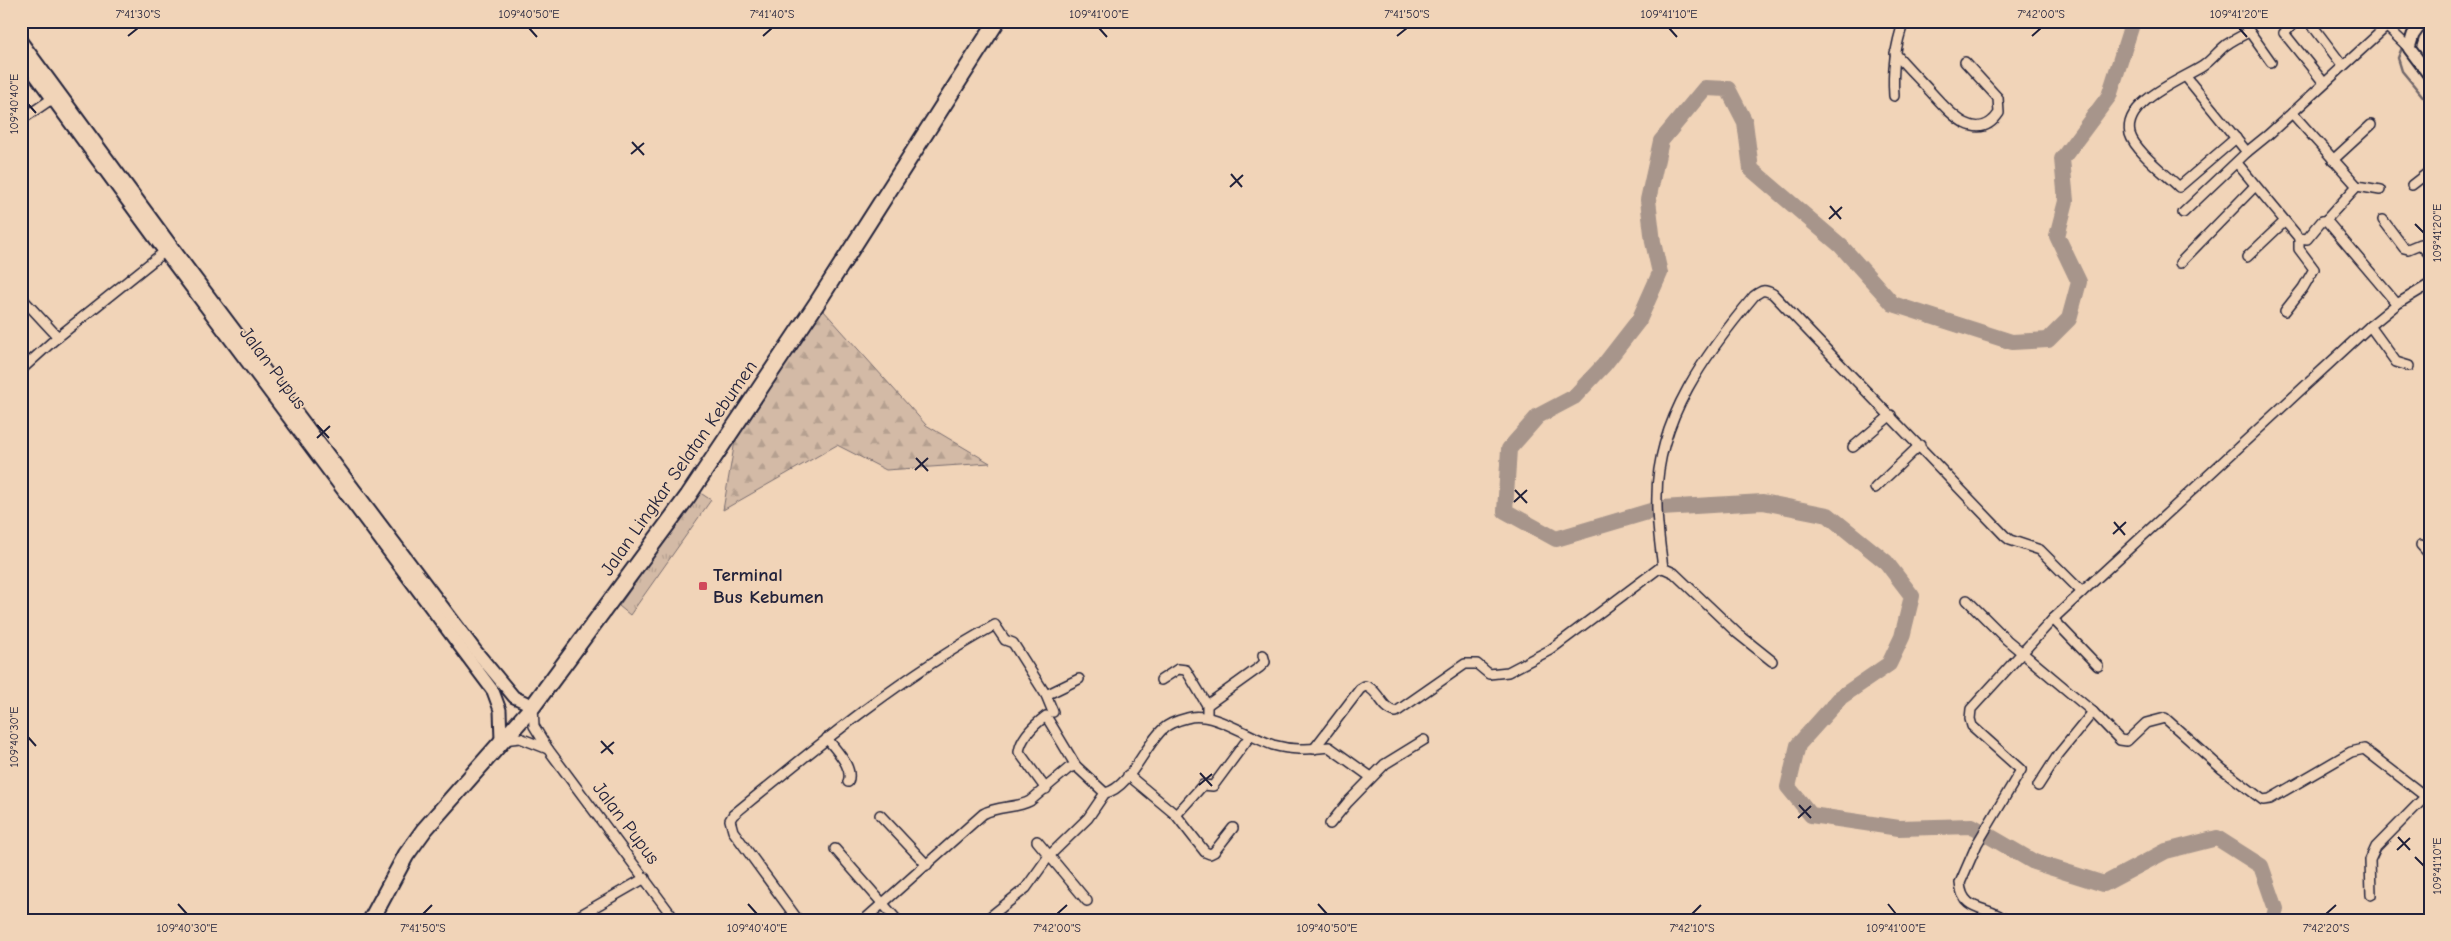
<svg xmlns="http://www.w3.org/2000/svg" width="2451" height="941" font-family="'Comic Neue',sans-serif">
  <defs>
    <pattern id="grass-tufts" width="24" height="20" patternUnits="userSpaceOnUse" patternTransform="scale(1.25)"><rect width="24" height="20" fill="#d3baa6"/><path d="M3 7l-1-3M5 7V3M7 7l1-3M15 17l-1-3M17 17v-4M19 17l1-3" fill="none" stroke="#b5a090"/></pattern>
    <pattern id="forest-firs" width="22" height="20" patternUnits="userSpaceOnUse" patternTransform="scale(1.25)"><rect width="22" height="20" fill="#d3baa6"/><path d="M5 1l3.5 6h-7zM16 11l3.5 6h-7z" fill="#b5a090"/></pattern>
  </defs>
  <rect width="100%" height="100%" fill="#f1d4b8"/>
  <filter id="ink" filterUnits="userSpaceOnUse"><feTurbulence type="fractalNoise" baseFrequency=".02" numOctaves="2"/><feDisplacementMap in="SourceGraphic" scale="10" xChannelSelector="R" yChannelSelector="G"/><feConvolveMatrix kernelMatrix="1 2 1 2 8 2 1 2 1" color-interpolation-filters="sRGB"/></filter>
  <g filter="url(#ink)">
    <path fill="url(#grass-tufts)" stroke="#7a6e70" d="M699 492 711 500 630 615 619 606Z"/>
    <path fill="url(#forest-firs)" stroke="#7a6e70" d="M815 301 926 425 990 463 886 470 837 445 723 510 740 412Z"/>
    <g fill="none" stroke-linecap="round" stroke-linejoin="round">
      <path stroke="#72676b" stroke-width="2.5" d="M2403 45 2398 58 2402 71 2430 105"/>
      <path stroke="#a7958b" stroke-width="16" d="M2133 21 2109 96 2062 159 2066 201 2057 236 2079 282 2069 319 2048 340 2012 342 1893 304 1841 246 1751 169 1745 122 1728 89 1705 88 1661 141 1648 200 1653 242 1660 273 1639 320 1604 365 1574 397 1538 416 1509 449 1505 511 1556 539 1661 508 1763 502 1828 515 1886 562 1912 596 1902 637 1889 664 1841 697 1798 745 1788 787 1811 815 1899 828 1972 826 2034 862 2104 884 2166 851 2217 838 2261 866 2276 909 2273 920"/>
      <g stroke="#22223b" stroke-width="12">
        <g id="minor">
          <path d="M2242 21 2271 62"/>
          <path d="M2297 21 2284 33 2324 83"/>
          <path d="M2309 21 2343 66"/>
          <path d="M2381 21 2409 48"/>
          <path d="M1895 53C1906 66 1918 78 1929 90 1947 109 1976 147 1999 113L1998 98 1965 62"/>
          <path d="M2186 77 2247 152"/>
          <path d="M1894 96C1892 69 1895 46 1904 21"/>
          <path d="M2292 113 2357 186 2380 190"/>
          <path d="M21 120 56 96"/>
          <path d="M2236 138 2179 187C2167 175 2135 151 2130 134 2122 102 2183 79 2203 66 2212 60 2218 51 2226 45 2233 40 2241 36 2249 32"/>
          <path d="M2333 160 2371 125"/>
          <path d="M2237 163 2299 238 2307 239 2322 221 2326 220 2397 304"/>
          <path d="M2412 185 2430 171"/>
          <path d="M2183 213 2247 152 2268 135 2386 27"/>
          <path d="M2326 220 2357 186"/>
          <path d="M2383 220 2404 248 2408 249 2420 244 2430 255"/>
          <path d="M2247 257 2284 222"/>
          <path d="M2180 263 2255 186"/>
          <path d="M21 297 58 337"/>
          <path d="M2285 311 2303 288 2314 269 2299 249V238"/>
          <path d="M2370 326 2396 362 2409 366"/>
          <path d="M21 370 53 341 169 248"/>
          <path d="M1853 447 1891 415"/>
          <path d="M1875 488 1920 445"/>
          <path d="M2421 545 2430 555"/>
          <path d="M1663 568C1660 544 1656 520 1657 496 1657 419 1707 352 1754 296 1762 290 1764 289 1773 294L2005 536 2010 540 2040 550 2082 592"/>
          <path d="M1967 600 2007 640 2093 712 2120 740 2127 741 2146 723 2165 718 2222 769 2263 800 2270 799 2351 752 2364 749 2430 800"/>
          <path d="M2053 619 2098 666"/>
          <path d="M1161 680 1178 669 1186 670 1207 705V717"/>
          <path d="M1046 695 1079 679"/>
          <path d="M1207 705 1260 667 1265 662 1263 655"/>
          <path d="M533 706 534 726 548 749 675 920"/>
          <path d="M827 738C836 751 854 767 848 782"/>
          <path d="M503 740 520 738 548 749"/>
          <path d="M1314 749 1360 689 1365 686C1379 689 1381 709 1396 712L1465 664H1477L1489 674 1508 672 1550 650 1658 569 1663 568 1674 573 1737 633 1772 661"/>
          <path d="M1128 775 1176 815 1205 852 1210 854 1214 852 1233 828"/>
          <path d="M2038 786 2058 755 2093 712"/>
          <path d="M1046 789 1019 752C1021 737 1034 725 1046 716L1076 766 1105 793C1129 789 1145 745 1163 729 1168 724 1179 720 1187 718 1212 710 1248 737 1273 745 1294 751 1308 749 1329 747L1371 777"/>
          <path d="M880 815 927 865"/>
          <path d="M1176 815 1203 785 1213 786 1250 736"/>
          <path d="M1330 824 1348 802 1385 764 1424 740"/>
          <path d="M1037 841 1087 901"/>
          <path d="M835 849 897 920"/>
          <path d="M2371 895 2370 860 2376 847 2430 792"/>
          <path d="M572 920 645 878"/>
          <path d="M798 920 733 831 730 820 733 815C816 747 900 677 995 625L1005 640 1013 643 1046 695 1053 712"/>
          <path d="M864 920 983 814C998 805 1015 809 1030 801L1069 768 1076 766"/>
          <path d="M986 920 1026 888 1049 856 1088 818 1105 793"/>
          <path d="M2005 920C1990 905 1962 914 1960 883L1977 844 2021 770 1972 726 1970 719 1971 709 2053 619 2082 592 2370 326 2397 304 2430 284"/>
        </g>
      </g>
      <g stroke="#22223b" stroke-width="15">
        <g id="tertiary">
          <path d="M2423 21 2413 35 2409 48 2430 76"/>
          <path d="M21 41 179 256 476 651 514 697 533 706"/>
          <path d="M21 56 164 251 493 691 500 710 501 740"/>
        </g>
      </g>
      <g stroke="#22223b" stroke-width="19">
        <path id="trunk" d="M371 920 406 855 424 830 533 706 688 496 817 303 997 21"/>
      </g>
      <use href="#minor" stroke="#f1d4b8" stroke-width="9"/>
      <use href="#tertiary" stroke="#f1d4b8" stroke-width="11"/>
      <use href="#trunk" stroke="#f1d4b8" stroke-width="15"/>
    </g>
  </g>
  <path fill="none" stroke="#22223b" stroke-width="2" d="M529 28 537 37M1099 28 1107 37M1669 28 1677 37M2239 28 2247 37M128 36 138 28M763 36 772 28M1397 36 1407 28M2032 36 2041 28M28 104 36 113M632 142 644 155M631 154 644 143M1231 174 1242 187M1230 187 1243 175M1830 206 1841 219M1829 219 1842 207M2415 224 2424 233M317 425 329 438M317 438 330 426M916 458 928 471M915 470 928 458M1515 490 1527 503M1514 502 1527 490M2114 522 2125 535M2113 534 2126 522M28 737 36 746M601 741 613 754M601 753 614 742M1200 773 1212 786M1199 785 1212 774M1799 805 1811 818M1798 818 1811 806M2398 837 2410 850M2397 850 2410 838M2415 857 2424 866M178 904 187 914M748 904 757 914M1318 904 1327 914M1888 904 1896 914M423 914 432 905M1057 914 1067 905M1692 914 1701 905M2326 914 2336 905"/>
  <rect fill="#d1495b" stroke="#f1d4b8" stroke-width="2" x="698" y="581" width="10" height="10" rx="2.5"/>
  <g text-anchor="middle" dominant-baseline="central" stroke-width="4" stroke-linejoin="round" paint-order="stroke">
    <g font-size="19" fill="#22223b" stroke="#f1d4b8">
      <text transform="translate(273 368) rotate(53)">Jalan Pupus</text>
      <text transform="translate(679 468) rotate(-55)">Jalan Lingkar Selatan Kebumen</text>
      <text transform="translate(626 823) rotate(53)">Jalan Pupus</text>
    </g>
    <g font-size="19" font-weight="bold" fill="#22223b" stroke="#f1d4b8" text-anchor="start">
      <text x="713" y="575">Terminal<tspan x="713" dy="22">Bus Kebumen</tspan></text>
    </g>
  </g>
  <rect width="2451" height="941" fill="none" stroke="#f1d4b8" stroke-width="55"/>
  <rect x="28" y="28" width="2396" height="886" fill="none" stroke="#22223b" stroke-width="2"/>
  <g font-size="12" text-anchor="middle" fill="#22223b">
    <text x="138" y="18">7°41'30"S</text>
    <text x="529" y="18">109°40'50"E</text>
    <text x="772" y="18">7°41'40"S</text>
    <text x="1099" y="18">109°41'00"E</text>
    <text x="1407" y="18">7°41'50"S</text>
    <text x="1669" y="18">109°41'10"E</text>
    <text x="2041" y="18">7°42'00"S</text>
    <text x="2239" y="18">109°41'20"E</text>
    <text transform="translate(14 104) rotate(-90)" y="4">109°40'40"E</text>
    <text transform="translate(2437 233) rotate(-90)" y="4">109°41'20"E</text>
    <text transform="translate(14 737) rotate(-90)" y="4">109°40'30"E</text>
    <text transform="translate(2437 866) rotate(-90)" y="4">109°41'10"E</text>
    <text x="187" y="932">109°40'30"E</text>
    <text x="423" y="932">7°41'50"S</text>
    <text x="757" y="932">109°40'40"E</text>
    <text x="1057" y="932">7°42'00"S</text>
    <text x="1327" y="932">109°40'50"E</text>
    <text x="1692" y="932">7°42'10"S</text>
    <text x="1896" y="932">109°41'00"E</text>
    <text x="2326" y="932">7°42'20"S</text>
  </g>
</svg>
